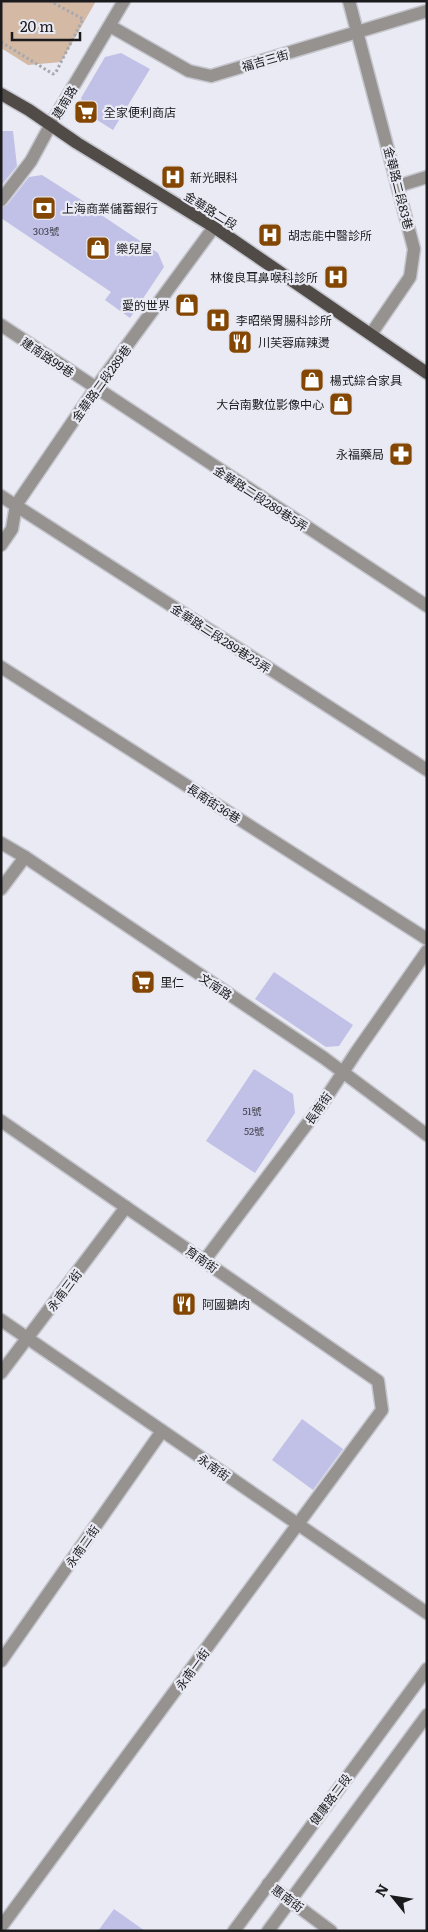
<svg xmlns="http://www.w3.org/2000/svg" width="428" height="1932" font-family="Literata,'Noto Sans TC',serif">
  <rect width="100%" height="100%" fill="#e9eaf3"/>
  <path fill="#d4b9a5" d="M1 1H96L61 62 28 65 1 48Z"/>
  <g fill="#c1c1e7">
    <path d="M121 53 150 69 113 130 86 113 81 98 105 57Z"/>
    <path d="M1 131H13L17 166 1 186Z"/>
    <path d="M42 175 86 203 85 204 158 253 164 267 130 318 105 300 111 292 1 218V208L7 205 29 177Z"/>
    <path d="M274 972 353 1025 339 1046 326 1047 255 999Z"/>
    <path d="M254 1069 293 1094 295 1113 255 1173 206 1141Z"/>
    <path d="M302 1419 343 1449 313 1490 272 1460Z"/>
    <path d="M114 1909 145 1931H98Z"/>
  </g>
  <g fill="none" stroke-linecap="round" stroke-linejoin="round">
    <g stroke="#c4c5cd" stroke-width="15">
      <g id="minor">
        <path d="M349 1 414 249 410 277 371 334"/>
        <path d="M110 26 189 71 211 76 427 11"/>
        <path d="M398 186 427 177"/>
        <path d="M1 200 31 161 51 124 124 1"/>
        <path d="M1 325 427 606"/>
        <path d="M1 496 427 770"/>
        <path d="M1 545 12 529 16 505 95 389 214 227"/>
        <path d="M1 667 427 939"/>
        <path d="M1 889 25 857"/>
        <path d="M1 1121 378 1381 382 1410 1 1927"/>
        <path d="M204 1261 322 1104 357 1051 427 951"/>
        <path d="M1 1320 427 1613"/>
        <path d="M1 1373 126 1207"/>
        <path d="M1 1661 162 1431"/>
        <path d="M268 1884 331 1931"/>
      </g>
    </g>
    <g stroke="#c4c5cd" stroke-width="15">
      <g id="tertiary">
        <path d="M1 843 25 857 324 1058 427 1135"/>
        <path d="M234 1931 427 1669"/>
        <path d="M268 1931 427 1715"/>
      </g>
    </g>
    <g stroke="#c4c5cd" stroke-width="15">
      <path id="primary" d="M1 94 29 110 77 143 214 227 427 373"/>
    </g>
    <path stroke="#a7a8af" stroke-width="3" stroke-dasharray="2.5 2.5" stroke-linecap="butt" d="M1 42 53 74 56 72 83 19 50 1"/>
    <use href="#minor" stroke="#969290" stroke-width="12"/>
    <use href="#tertiary" stroke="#969290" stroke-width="12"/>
    <use href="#primary" stroke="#514b47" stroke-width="12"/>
  </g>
  <defs>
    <g id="supermarket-square" transform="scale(1.25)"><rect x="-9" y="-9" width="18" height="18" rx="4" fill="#844703" stroke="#e9eaf3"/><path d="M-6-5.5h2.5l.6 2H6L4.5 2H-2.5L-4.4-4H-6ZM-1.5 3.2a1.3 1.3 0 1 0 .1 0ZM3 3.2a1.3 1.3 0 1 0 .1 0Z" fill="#fff"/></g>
    <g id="hospital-square" transform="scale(1.25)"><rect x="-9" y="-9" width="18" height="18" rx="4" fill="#844703" stroke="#e9eaf3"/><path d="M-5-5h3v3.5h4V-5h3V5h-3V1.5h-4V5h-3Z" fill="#fff"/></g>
    <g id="bank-square" transform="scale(1.25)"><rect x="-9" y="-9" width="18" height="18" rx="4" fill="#844703" stroke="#e9eaf3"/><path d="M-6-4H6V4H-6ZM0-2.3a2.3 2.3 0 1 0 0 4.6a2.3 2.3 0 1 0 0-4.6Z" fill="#fff"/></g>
    <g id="shop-square" transform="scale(1.25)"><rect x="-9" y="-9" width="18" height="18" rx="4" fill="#844703" stroke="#e9eaf3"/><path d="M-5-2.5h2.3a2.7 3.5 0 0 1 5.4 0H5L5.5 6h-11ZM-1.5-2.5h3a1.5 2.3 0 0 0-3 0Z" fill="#fff"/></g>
    <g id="restaurant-square" transform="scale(1.25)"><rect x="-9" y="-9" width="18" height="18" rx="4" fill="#844703" stroke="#e9eaf3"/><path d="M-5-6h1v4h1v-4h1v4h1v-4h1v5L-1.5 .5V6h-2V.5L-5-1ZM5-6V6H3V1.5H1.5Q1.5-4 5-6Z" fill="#fff"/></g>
    <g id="pharmacy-square" transform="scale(1.25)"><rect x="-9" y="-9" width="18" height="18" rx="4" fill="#844703" stroke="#e9eaf3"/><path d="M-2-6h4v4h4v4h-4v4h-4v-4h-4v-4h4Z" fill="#fff"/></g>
  </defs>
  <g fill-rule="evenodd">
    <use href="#supermarket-square" x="86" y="112"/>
    <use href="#hospital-square" x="173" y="177"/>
    <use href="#bank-square" x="44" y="208"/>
    <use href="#hospital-square" x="270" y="235"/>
    <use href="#shop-square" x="98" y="248"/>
    <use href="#hospital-square" x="336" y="277"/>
    <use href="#shop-square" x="187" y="305"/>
    <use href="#hospital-square" x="218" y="320"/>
    <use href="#restaurant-square" x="240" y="342"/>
    <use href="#shop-square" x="312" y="380"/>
    <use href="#shop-square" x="341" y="404"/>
    <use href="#pharmacy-square" x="401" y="454"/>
    <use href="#supermarket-square" x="143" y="982"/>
    <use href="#restaurant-square" x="184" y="1304"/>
  </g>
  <g text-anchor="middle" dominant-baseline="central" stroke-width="4.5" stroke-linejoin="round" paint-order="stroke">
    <g font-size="10" fill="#444450">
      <text x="46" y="230">303號</text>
      <text x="252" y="1110">51號</text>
      <text x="254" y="1130">52號</text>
    </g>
    <g font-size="12" fill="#1b1b1e" stroke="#e9eaf3">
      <text transform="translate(265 60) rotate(-16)">福吉三街</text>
      <text transform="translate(64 102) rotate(-59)">建南路</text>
      <text transform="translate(399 188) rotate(76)">金華路二段83巷</text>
      <text transform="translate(211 210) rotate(32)">金華路二段</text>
      <text transform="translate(48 357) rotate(34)">建南路99巷</text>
      <text transform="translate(101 383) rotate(-54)">金華路二段289巷</text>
      <text transform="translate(261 498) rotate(33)">金華路二段289巷5弄</text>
      <text transform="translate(221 638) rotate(33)">金華路二段289巷23弄</text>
      <text transform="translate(214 803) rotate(33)">長南街36巷</text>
      <text transform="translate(216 986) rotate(34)">文南路</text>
      <text transform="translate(318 1108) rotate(-55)">長南街</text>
      <text transform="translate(202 1259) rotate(35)">育南街</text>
      <text transform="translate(64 1290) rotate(-53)">永南三街</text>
      <text transform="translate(214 1467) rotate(35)">永南街</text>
      <text transform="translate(82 1546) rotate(-55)">永南二街</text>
      <text transform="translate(192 1669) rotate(-54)">永南一街</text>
      <text transform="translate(330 1799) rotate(-53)">健康路二段</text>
      <text transform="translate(288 1898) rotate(37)">惠南街</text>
    </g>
    <g font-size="12" fill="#1b1b1e" stroke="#e9eaf3" text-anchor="start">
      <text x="104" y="112">全家便利商店</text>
      <text x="190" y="177">新光眼科</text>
      <text x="62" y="208">上海商業儲蓄銀行</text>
      <text x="288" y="235">胡志能中醫診所</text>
      <text x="116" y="248">樂兒屋</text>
      <text x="318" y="277" text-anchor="end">林俊良耳鼻喉科診所</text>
      <text x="170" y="305" text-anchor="end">愛的世界</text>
      <text x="236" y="320">李昭榮胃腸科診所</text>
      <text x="258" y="342">川芙蓉麻辣燙</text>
      <text x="330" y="380">楊式綜合家具</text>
      <text x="324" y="404" text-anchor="end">大台南數位影像中心</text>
      <text x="384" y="454" text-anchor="end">永福藥局</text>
      <text x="160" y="982">里仁</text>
      <text x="202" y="1304">阿國鵝肉</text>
    </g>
  </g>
  <rect width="428" height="1932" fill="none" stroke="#1b1b1e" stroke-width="5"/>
  <g transform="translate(393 1897) rotate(300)" stroke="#e9eaf3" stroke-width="4" paint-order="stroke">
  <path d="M0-4L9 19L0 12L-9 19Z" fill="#1b1b1e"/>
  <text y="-8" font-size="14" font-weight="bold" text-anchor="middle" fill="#1b1b1e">N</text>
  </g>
  <path d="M12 32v8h68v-8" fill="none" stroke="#1b1b1e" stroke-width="2.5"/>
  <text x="20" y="32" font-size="15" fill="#1b1b1e" stroke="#e9eaf3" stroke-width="4" paint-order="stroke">20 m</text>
</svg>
